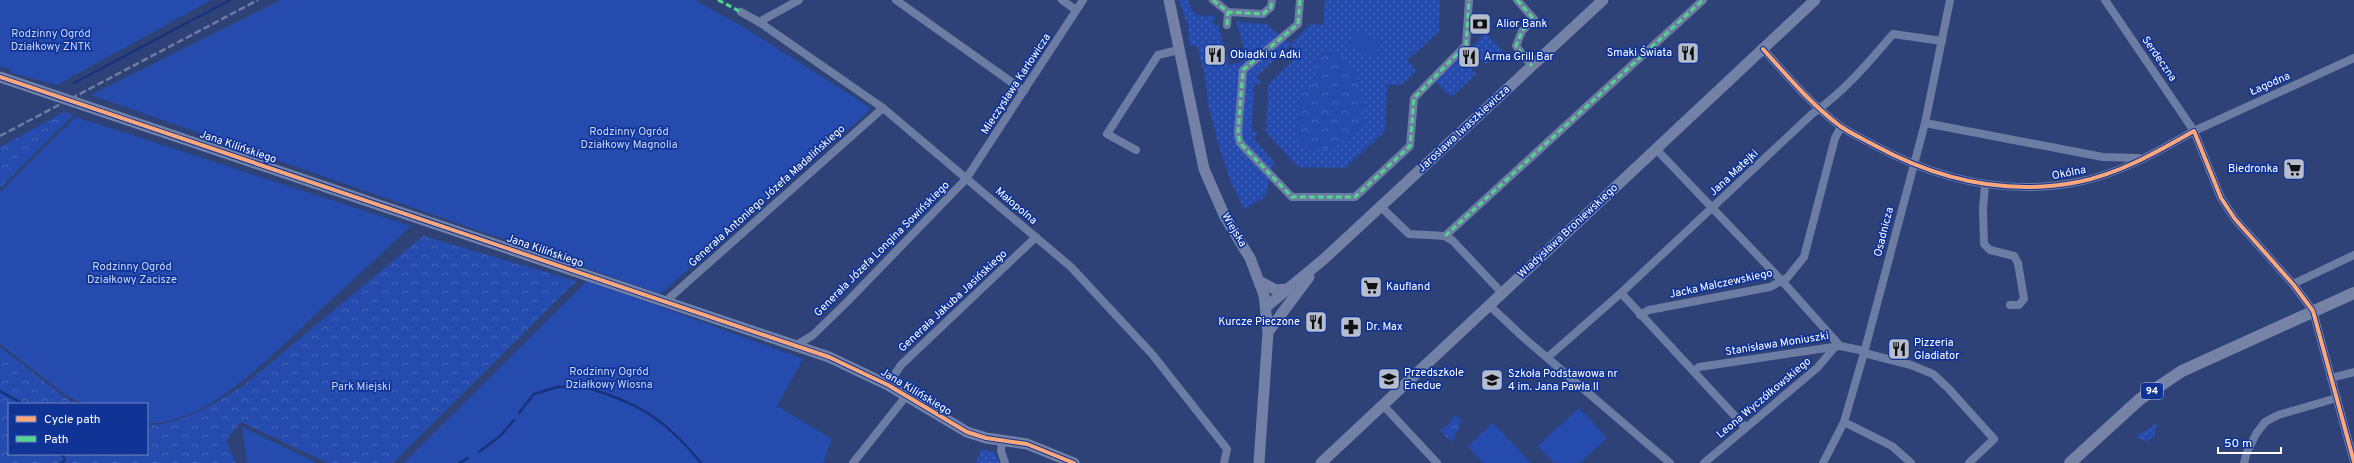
<svg xmlns="http://www.w3.org/2000/svg" width="2354" height="463" font-family="Overpass,sans-serif">
  <defs>
    <pattern id="grass-dots" width="8" height="8" patternUnits="userSpaceOnUse"><rect width="8" height="8" fill="#244bad"/><path d="M2 2h.1M6 6h.1" fill="none" stroke="#4566b9" stroke-width="1.8" stroke-linecap="round"/></pattern>
    <pattern id="forest-crowns" width="20" height="18" patternUnits="userSpaceOnUse"><rect width="20" height="18" fill="#244bad"/><path d="M2 6a3 3 0 1 1 6 0M12 15a3 3 0 1 1 6 0" fill="none" stroke="#4566b9"/></pattern>
  </defs>
  <rect width="100%" height="100%" fill="#2f4277"/>
  <g fill="url(#grass-dots)">
    <path d="M1179 0H1188C1191 13 1200 21 1213 14L1216 19 1212 21 1215 26 1218 25 1229 65 1248 60 1236 22 1266 24 1291 44 1310 24 1323 25 1325 0H1440L1439 32 1407 60 1416 71 1401 85H1387L1385 131 1345 168 1298 167 1266 132 1268 85 1300 54 1290 45 1256 77 1261 82 1260 85 1254 84 1252 131 1258 132 1254 139 1274 162 1265 197 1244 209 1231 182 1219 146 1208 104 1205 75 1197 45 1190 46 1188 25Z"/>
    <path d="M1486 33 1502 50 1486 64 1470 48Z"/>
    <path d="M1461 57 1476 74 1451 97 1435 81Z"/>
    <path d="M2158 423 2153 438H2150L2149 442 2135 437Z"/>
    <path d="M981 449 994 452 999 463H976Z"/>
  </g>
  <g fill="url(#forest-crowns)">
    <path d="M1329 50C1335 53 1342 55 1346 59 1357 70 1366 107 1364 122L1334 149 1307 148 1297 139 1300 92 1311 87 1316 76 1313 66Z"/>
    <path d="M64 112 73 115 0 188V147Z"/>
    <path d="M423 236 576 281 393 463H328L241 422 226 440 236 463H0V347L63 396 76 404H9V454H147V425C182 426 214 403 243 386Z"/>
    <path d="M1455 415 1462 420 1452 443 1440 430 1448 425Z"/>
  </g>
  <g fill="#244bad">
    <path d="M0 0H211L57 85 12 73 9 68 0 67Z"/>
    <path d="M281 0H695L750 31 868 106 870 110 660 294 91 95Z"/>
    <path d="M1355 30 1382 42 1374 58 1347 45Z"/>
    <path d="M76 117 411 226C379 256 347 285 315 315 274 352 207 426 147 423V404H83L66 395 0 344V192Z"/>
    <path d="M588 280 803 359 777 406 832 439 823 463H404Z"/>
    <path d="M1579 408 1607 438 1580 463H1554L1538 446Z"/>
    <path d="M1493 423 1531 463H1483L1468 446Z"/>
    <path d="M242 427 317 463H247Z"/>
  </g>
  <g fill="none" stroke-linecap="round" stroke-linejoin="round">
    <g stroke="#18337c" stroke-width="2.5">
      <path d="M74 83 230 0"/>
      <path d="M591 389C641 404 668 422 701 463"/>
      <path d="M0 391 23 404"/>
      <path d="M519 413 534 394 557 387H581"/>
      <path d="M479 452 500 436 514 420"/>
      <path d="M61 463 65 460 62 454"/>
      <path d="M459 463 468 458"/>
    </g>
    <g stroke="#6d7ca2" stroke-width="8">
      <path d="M896 0 1024 91"/>
      <path d="M1062 0 1076 10"/>
      <path d="M1213 0 1228 12 1263 14 1271 7 1272 0"/>
      <path d="M1300 0 1298 24 1243 70 1238 133 1240 143 1292 197H1355L1410 146 1414 98 1466 45 1469 0"/>
      <path d="M1517 0 1534 19 1522 31 1516 46 1532 66"/>
      <path d="M2105 0 2194 131 2354 58"/>
      <path d="M741 12 759 22 883 108 1071 267 1152 354 1227 449 1224 463"/>
      <path d="M759 22 799 0"/>
      <path d="M1227 25 1228 12"/>
      <path d="M1763 49C1787 76 1811 104 1840 126 1850 133 1863 139 1874 145 1938 180 2006 196 2078 182 2119 174 2159 151 2194 131L2221 198 2235 219 2293 284 2313 311 2354 462"/>
      <path d="M1925 123 2103 157 2139 158"/>
      <path d="M1656 149 1783 282 1840 346"/>
      <path d="M1136 150 1107 134 1158 55 1178 50"/>
      <path d="M1985 185 1983 209 1984 244 1990 250 2014 256 2018 263 2024 299 2019 305H2010"/>
      <path d="M1380 206 1409 234 1445 236 1453 241 1502 293"/>
      <path d="M1445 236 1703 0"/>
      <path d="M2293 284 2354 255"/>
      <path d="M1621 293 1745 427"/>
      <path d="M666 301 883 108"/>
      <path d="M1490 306 1523 337 1670 463"/>
      <path d="M1640 315 1649 310 1770 287 1787 278 1804 257 1835 138 1841 127"/>
      <path d="M795 346 813 335 847 302 966 179 1083 0"/>
      <path d="M1864 353 1911 365 1933 374 1948 388 1994 439 1969 463"/>
      <path d="M1548 357 1621 293 1812 114C1843 93 1869 62 1893 34L1942 41"/>
      <path d="M1694 371 1699 367 1840 346 1865 351"/>
      <path d="M2331 378 2354 372"/>
      <path d="M888 385 901 365 1036 237"/>
      <path d="M1383 405 1437 463"/>
      <path d="M1844 422 1892 446 1911 463"/>
      <path d="M1002 440 1001 451 1005 463"/>
      <path d="M853 463 907 395"/>
      <path d="M1704 463 1817 368 1835 347"/>
      <path d="M1823 463 1844 422 1864 353 1925 123 1950 0"/>
      <path d="M2244 463 2247 452 2256 434 2265 422 2278 415 2337 398"/>
    </g>
    <g stroke="#7381a6" stroke-width="11">
      <path d="M1169 0 1204 169 1225 217 1250 258 1264 295 1268 332 1259 463"/>
      <path d="M0 77 829 357 888 385 967 432 986 438 1027 444 1074 463"/>
      <path d="M1261 282 1276 290 1287 289"/>
      <path d="M1266 307 1324 259 1603 0"/>
      <path d="M1268 332 1309 277"/>
      <path d="M1321 463 1815 0"/>
    </g>
    <path stroke="#7683a7" stroke-width="12" d="M2070 463 2140 399 2182 371 2354 293"/>
    <path stroke="#6f7ca2" stroke-width="2.5" stroke-dasharray="7 3" stroke-linecap="butt" d="M0 136 258 0"/>
    <g stroke="#53d58f" stroke-width="3" stroke-dasharray="6 3" stroke-linecap="butt">
      <path d="M718 0 741 12"/>
      <path d="M1213 0 1228 12 1263 14 1271 7 1272 0"/>
      <path d="M1300 0 1298 24 1243 70 1238 133 1240 143 1292 197H1355L1410 146 1414 98 1466 45 1469 0"/>
      <path d="M1517 0 1534 19 1522 31 1516 46 1532 66"/>
      <path d="M1227 25 1228 12"/>
      <path d="M1445 236 1703 0"/>
    </g>
    <g stroke="#103496" stroke-width="6">
      <g id="cycleway">
        <path d="M1763 49C1787 76 1811 104 1840 126 1850 133 1863 139 1874 145 1938 180 2006 196 2078 182 2119 174 2159 151 2194 131L2221 198 2235 219 2293 284 2313 311 2354 462"/>
        <path d="M0 77 829 357 888 385 967 432 986 438 1027 444 1074 463"/>
      </g>
    </g>
    <use href="#cycleway" stroke="#fea87a" stroke-width="4"/>
  </g>
  <defs>
    <g id="bank-square" transform="scale(1.15)"><rect x="-9" y="-9" width="18" height="18" rx="4" fill="#b6bdcf" stroke="#103496"/><path d="M-6-4H6V4H-6ZM0-2.3a2.3 2.3 0 1 0 0 4.6a2.3 2.3 0 1 0 0-4.6Z" fill="#111"/></g>
    <g id="restaurant-square" transform="scale(1.15)"><rect x="-9" y="-9" width="18" height="18" rx="4" fill="#b6bdcf" stroke="#103496"/><path d="M-5-6h1v4h1v-4h1v4h1v-4h1v5L-1.5 .5V6h-2V.5L-5-1ZM5-6V6H3V1.5H1.5Q1.5-4 5-6Z" fill="#111"/></g>
    <g id="supermarket-square" transform="scale(1.15)"><rect x="-9" y="-9" width="18" height="18" rx="4" fill="#b6bdcf" stroke="#103496"/><path d="M-6-5.5h2.5l.6 2H6L4.5 2H-2.5L-4.4-4H-6ZM-1.5 3.2a1.3 1.3 0 1 0 .1 0ZM3 3.2a1.3 1.3 0 1 0 .1 0Z" fill="#111"/></g>
    <g id="pharmacy-square" transform="scale(1.15)"><rect x="-9" y="-9" width="18" height="18" rx="4" fill="#b6bdcf" stroke="#103496"/><path d="M-2-6h4v4h4v4h-4v4h-4v-4h-4v-4h4Z" fill="#111"/></g>
    <g id="school-square" transform="scale(1.15)"><rect x="-9" y="-9" width="18" height="18" rx="4" fill="#b6bdcf" stroke="#103496"/><path d="M0-5L7-2L0 1L-7-2ZM-4 1L0 2.5L4 1V4Q0 6-4 4Z" fill="#111"/></g>
  </defs>
  <g fill-rule="evenodd">
    <use href="#bank-square" x="1480" y="24"/>
    <use href="#restaurant-square" x="1688" y="53"/>
    <use href="#restaurant-square" x="1215" y="55"/>
    <use href="#restaurant-square" x="1469" y="57"/>
    <use href="#supermarket-square" x="2294" y="169"/>
    <use href="#supermarket-square" x="1371" y="287"/>
    <use href="#restaurant-square" x="1316" y="322"/>
    <use href="#pharmacy-square" x="1351" y="327"/>
    <use href="#restaurant-square" x="1899" y="349"/>
    <use href="#school-square" x="1389" y="379"/>
    <use href="#school-square" x="1492" y="380"/>
  </g>
  <g text-anchor="middle" dominant-baseline="central" stroke-width="3.5" stroke-linejoin="round" paint-order="stroke">
    <rect fill="#103496" stroke="#b7c2e0" stroke-width="1" x="2141" y="383" width="22" height="16" rx="3"/>
    <g font-size="10" font-weight="bold" fill="#fff">
      <text x="2152" y="391">94</text>
    </g>
    <g font-size="11" fill="#fff" stroke="#103496" text-anchor="start">
      <text x="1496" y="24">Alior Bank</text>
      <text x="1672" y="53" text-anchor="end">Smaki Świata</text>
      <text x="1230" y="55">Obiadki u Adki</text>
      <text x="1484" y="57">Arma Grill Bar</text>
      <text x="2278" y="169" text-anchor="end">Biedronka</text>
      <text x="1386" y="287">Kaufland</text>
      <text x="1300" y="322" text-anchor="end">Kurcze Pieczone</text>
      <text x="1366" y="327">Dr. Max</text>
      <text x="1914" y="343">Pizzeria<tspan x="1914" dy="13">Gladiator</tspan></text>
      <text x="1404" y="373">Przedszkole<tspan x="1404" dy="13">Enedue</tspan></text>
      <text x="1508" y="374">Szkoła Podstawowa nr<tspan x="1508" dy="13">4 im. Jana Pawła II</tspan></text>
    </g>
    <g font-size="11" fill="#c7d7fe" stroke="#103496">
      <text x="51" y="34">Rodzinny Ogród<tspan x="51" dy="13">Działkowy ZNTK</tspan></text>
      <text x="629" y="132">Rodzinny Ogród<tspan x="629" dy="13">Działkowy Magnolia</tspan></text>
      <text x="132" y="267">Rodzinny Ogród<tspan x="132" dy="13">Działkowy Zacisze</tspan></text>
      <text x="609" y="372">Rodzinny Ogród<tspan x="609" dy="13">Działkowy Wiosna</tspan></text>
      <text x="361" y="387">Park Miejski</text>
    </g>
    <g font-size="11" fill="#fff" stroke="#103496">
      <text transform="translate(2159 59) rotate(55)">Serdeczna</text>
      <text transform="translate(1016 84) rotate(-57)">Mieczysława Karłowicza</text>
      <text transform="translate(2270 84) rotate(-24)">Łagodna</text>
      <text transform="translate(1464 129) rotate(-43)">Jarosława Iwaszkiewicza</text>
      <text transform="translate(238 147) rotate(19)">Jana Kilińskiego</text>
      <text transform="translate(1734 173) rotate(-43)">Jana Matejki</text>
      <text transform="translate(2069 173) rotate(-11)">Okólna</text>
      <text transform="translate(767 196) rotate(-42)">Generała Antoniego Józefa Madalińskiego</text>
      <text transform="translate(1016 206) rotate(40)">Małopolna</text>
      <text transform="translate(1234 230) rotate(59)">Wiejska</text>
      <text transform="translate(1568 231) rotate(-43)">Władysława Broniewskiego</text>
      <text transform="translate(1884 232) rotate(-76)">Osadnicza</text>
      <text transform="translate(882 249) rotate(-45)">Generała Józefa Longina Sowińskiego</text>
      <text transform="translate(545 251) rotate(19)">Jana Kilińskiego</text>
      <text transform="translate(1721 284) rotate(-12)">Jacka Malczewskiego</text>
      <text transform="translate(953 301) rotate(-43)">Generała Jakuba Jasińskiego</text>
      <text transform="translate(1777 344) rotate(-9)">Stanisława Moniuszki</text>
      <text transform="translate(916 392) rotate(31)">Jana Kilińskiego</text>
      <text transform="translate(1764 398) rotate(-40)">Leona Wyczółkowskiego</text>
    </g>
  </g>
  <rect x="8" y="403" width="140" height="52" fill="#103496" stroke="#7085c0"/>
  <rect x="16" y="416" width="20" height="6" fill="#fea87a" stroke="#7085c0"/>
  <text x="44" y="423" font-size="12" fill="#ffffff">Cycle path</text>
  <rect x="16" y="436" width="20" height="6" fill="#53d58f" stroke="#7085c0"/>
  <text x="44" y="443" font-size="12" fill="#ffffff">Path</text>
  <path d="M2218 447v6h63v-6" fill="none" stroke="#ffffff" stroke-width="2"/>
  <text x="2224" y="447" font-size="12" fill="#ffffff" stroke="#103496" stroke-width="3" paint-order="stroke">50 m</text>
</svg>
